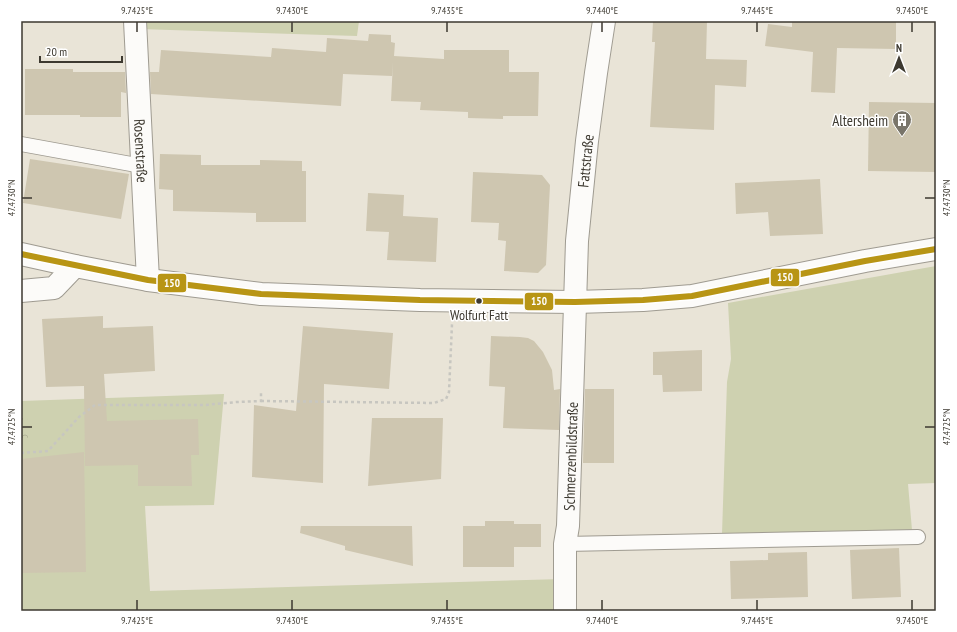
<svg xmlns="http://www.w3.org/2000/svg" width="957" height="632" font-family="'PT Sans Narrow',sans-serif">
  <defs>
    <pattern id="park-crowns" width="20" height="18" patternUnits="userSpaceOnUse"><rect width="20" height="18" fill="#ced1b0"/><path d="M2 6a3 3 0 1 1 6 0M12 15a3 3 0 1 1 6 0" fill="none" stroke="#b2b498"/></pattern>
  </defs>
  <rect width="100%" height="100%" fill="#e9e4d7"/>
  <g fill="#ced1b0">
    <path d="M139 21H359L357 36 139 29Z"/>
    <path d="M936 266V483L908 484 912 530 722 534 727 382 731 359 728 303Z"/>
    <path d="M224 394 214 505 145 506 150 591 563 579V611H21V401Z"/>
  </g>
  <path fill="url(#park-crowns)" d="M21 418H27L28 439H21Z"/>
  <g fill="#cec6b0">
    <path d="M653 21H707L706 59 747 60 746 87 715 85 714 130 650 127 655 42H652Z"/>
    <path d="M792 21H896V49L837 48 835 93 811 92 813 52 765 46 768 24 792 27Z"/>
    <path d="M369 34 391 35V42L395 43 394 56 444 59V50H509V72H539L538 116H503V119L468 118V112L420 110 421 102 391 101 393 62 392 76 343 74 341 106 151 94 150 72H159L161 50 271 57 272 48 326 52 327 38 368 41Z"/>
    <path d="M25 69H73V72H125L126 93 121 92V117H80V115H25Z"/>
    <path d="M869 102 936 103V172L868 171Z"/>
    <path d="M160 154 201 155V165H260V160L302 161V171H306V222H256V213L173 211V190L159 189Z"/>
    <path d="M30 159 129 174 121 219 23 203Z"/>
    <path d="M473 172 542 175 550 185 546 265 538 273 504 271 506 241 498 240 499 223 471 222Z"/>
    <path d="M820 179 823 234 770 236 768 212 736 214 735 183Z"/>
    <path d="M368 193 404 195 403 216 438 218 436 262 387 260 389 232 366 231Z"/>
    <path d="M103 316V328L153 326 155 371 104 374 107 421 198 419 199 455H191L192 486H138V465L85 466 84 386 46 387 42 319Z"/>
    <path d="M303 326 393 333 389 389 324 384 323 483 252 477 254 405 296 411Z"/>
    <path d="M491 336 520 337 528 338 534 341 543 352 552 370 554 390 560 389 559 430 503 428 505 387 489 386Z"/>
    <path d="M702 350V391L663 392 662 375H653V352Z"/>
    <path d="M585 389H614V463H583Z"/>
    <path d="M372 418H443L441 479 368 486Z"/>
    <path d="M84 452 86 572 21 573V459Z"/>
    <path d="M485 521H514V524H541V547H514V567H463V526H485Z"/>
    <path d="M301 526H412L413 566 345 550V546L300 533Z"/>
    <path d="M899 548 901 597 852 599 850 550Z"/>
    <path d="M807 552 808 597 731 599 730 561 768 560V553Z"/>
  </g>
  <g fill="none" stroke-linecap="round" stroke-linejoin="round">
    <g stroke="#9f9b91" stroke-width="16">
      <g id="service">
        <path d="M21 144 142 166"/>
        <path d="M565 544 918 537"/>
      </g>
    </g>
    <g stroke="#9f9b91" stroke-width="24">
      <g id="minor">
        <path id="s1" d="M135 21 148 280"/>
        <path d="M21 291 54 288 75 266"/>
        <path id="s2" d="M565 611V544L568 526 577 241 587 141 596 73 604 21"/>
      </g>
    </g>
    <g stroke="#9f9b91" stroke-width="24">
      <path id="tertiary" d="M21 254 75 266 148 280 261 294 420 300 575 302 643 300 692 296 865 261 936 249"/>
    </g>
    <g stroke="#c7c6c0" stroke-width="2.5" stroke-dasharray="3 3" stroke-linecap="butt">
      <path d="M261 401 434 403 446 399 449 392 452 324"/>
      <path d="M21 453 48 451 79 417 95 405H205L237 402 261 401V393"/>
    </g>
    <use href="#service" stroke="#fcfbf9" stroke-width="14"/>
    <use href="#minor" stroke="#fcfbf9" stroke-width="22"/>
    <use href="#tertiary" stroke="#fcfbf9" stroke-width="22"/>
    <g stroke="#fff" stroke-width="9">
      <path id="bus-1" d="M21 254 148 280 261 294 420 300 575 302 643 300 692 296 865 261 936 249"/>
    </g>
    <use href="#bus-1" stroke="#b89515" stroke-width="6"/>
  </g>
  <path fill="none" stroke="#3d3930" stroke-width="1.5" d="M137 22V32M292 22V32M447 22V32M602 22V32M757 22V32M912 22V32M22 198H32M925 198H935M22 427H32M925 427H935M137 600V610M292 600V610M447 600V610M602 600V610M757 600V610M912 600V610"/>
  <defs>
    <g id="building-pin" transform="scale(1)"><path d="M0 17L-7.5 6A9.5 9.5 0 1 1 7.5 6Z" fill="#79756a" stroke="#fff"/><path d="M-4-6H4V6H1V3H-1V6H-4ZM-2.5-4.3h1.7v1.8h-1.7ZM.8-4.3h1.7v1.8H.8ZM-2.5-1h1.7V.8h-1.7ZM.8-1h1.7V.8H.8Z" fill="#fff"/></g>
  </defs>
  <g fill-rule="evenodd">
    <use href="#building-pin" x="902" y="120"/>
  </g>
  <circle fill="#3d3930" stroke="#fff" stroke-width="1.5" cx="479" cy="301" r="3.5"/>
  <g text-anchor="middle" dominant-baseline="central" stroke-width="3" stroke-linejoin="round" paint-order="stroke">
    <g font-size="14" fill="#3d3930" stroke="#fff">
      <text x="479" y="315">Wolfurt Fatt</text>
    </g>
    <g font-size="15" fill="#3d3930" stroke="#fff" text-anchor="end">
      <text x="888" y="120">Altersheim</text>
    </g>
    <g font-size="15" fill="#3d3930" stroke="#fff">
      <text stroke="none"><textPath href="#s1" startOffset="130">Rosenstraße</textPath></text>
      <text stroke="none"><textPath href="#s2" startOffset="451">Fattstraße</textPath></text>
      <text stroke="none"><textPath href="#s2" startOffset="155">Schmerzenbildstraße</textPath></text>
    </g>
  </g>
  <g stroke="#fff" stroke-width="1.5">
    <rect x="770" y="268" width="30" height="19" rx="4" fill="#b89515"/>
    <rect x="157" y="273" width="30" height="20" rx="4" fill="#b89515"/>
    <rect x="524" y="292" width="30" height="19" rx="4" fill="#b89515"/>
  </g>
  <g font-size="11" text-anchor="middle" font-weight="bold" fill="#fff">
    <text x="785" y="281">150</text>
    <text x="172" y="287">150</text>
    <text x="539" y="305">150</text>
  </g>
  <rect width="957" height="632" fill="none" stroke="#ffffff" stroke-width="44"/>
  <g transform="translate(899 58)" stroke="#ffffff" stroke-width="3" paint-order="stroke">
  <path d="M0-3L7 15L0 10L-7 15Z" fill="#3d3930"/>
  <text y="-6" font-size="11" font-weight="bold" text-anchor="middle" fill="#3d3930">N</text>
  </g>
  <path d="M40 56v6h82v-6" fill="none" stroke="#3d3930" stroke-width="2"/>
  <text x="46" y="56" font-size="12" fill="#3d3930" stroke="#ffffff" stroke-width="3" paint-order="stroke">20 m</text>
  <rect x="22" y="22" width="913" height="588" fill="none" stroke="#3d3930" stroke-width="1.5"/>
  <g font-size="10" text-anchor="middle" fill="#3d3930">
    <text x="137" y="14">9.7425°E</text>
    <text x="292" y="14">9.7430°E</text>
    <text x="447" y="14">9.7435°E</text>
    <text x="602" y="14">9.7440°E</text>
    <text x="757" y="14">9.7445°E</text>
    <text x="912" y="14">9.7450°E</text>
    <text transform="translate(11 198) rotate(-90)" y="4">47.4730°N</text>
    <text transform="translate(946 198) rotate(-90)" y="4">47.4730°N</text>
    <text transform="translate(11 427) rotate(-90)" y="4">47.4725°N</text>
    <text transform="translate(946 427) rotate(-90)" y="4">47.4725°N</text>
    <text x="137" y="624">9.7425°E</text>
    <text x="292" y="624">9.7430°E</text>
    <text x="447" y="624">9.7435°E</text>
    <text x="602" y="624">9.7440°E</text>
    <text x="757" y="624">9.7445°E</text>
    <text x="912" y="624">9.7450°E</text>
  </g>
</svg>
